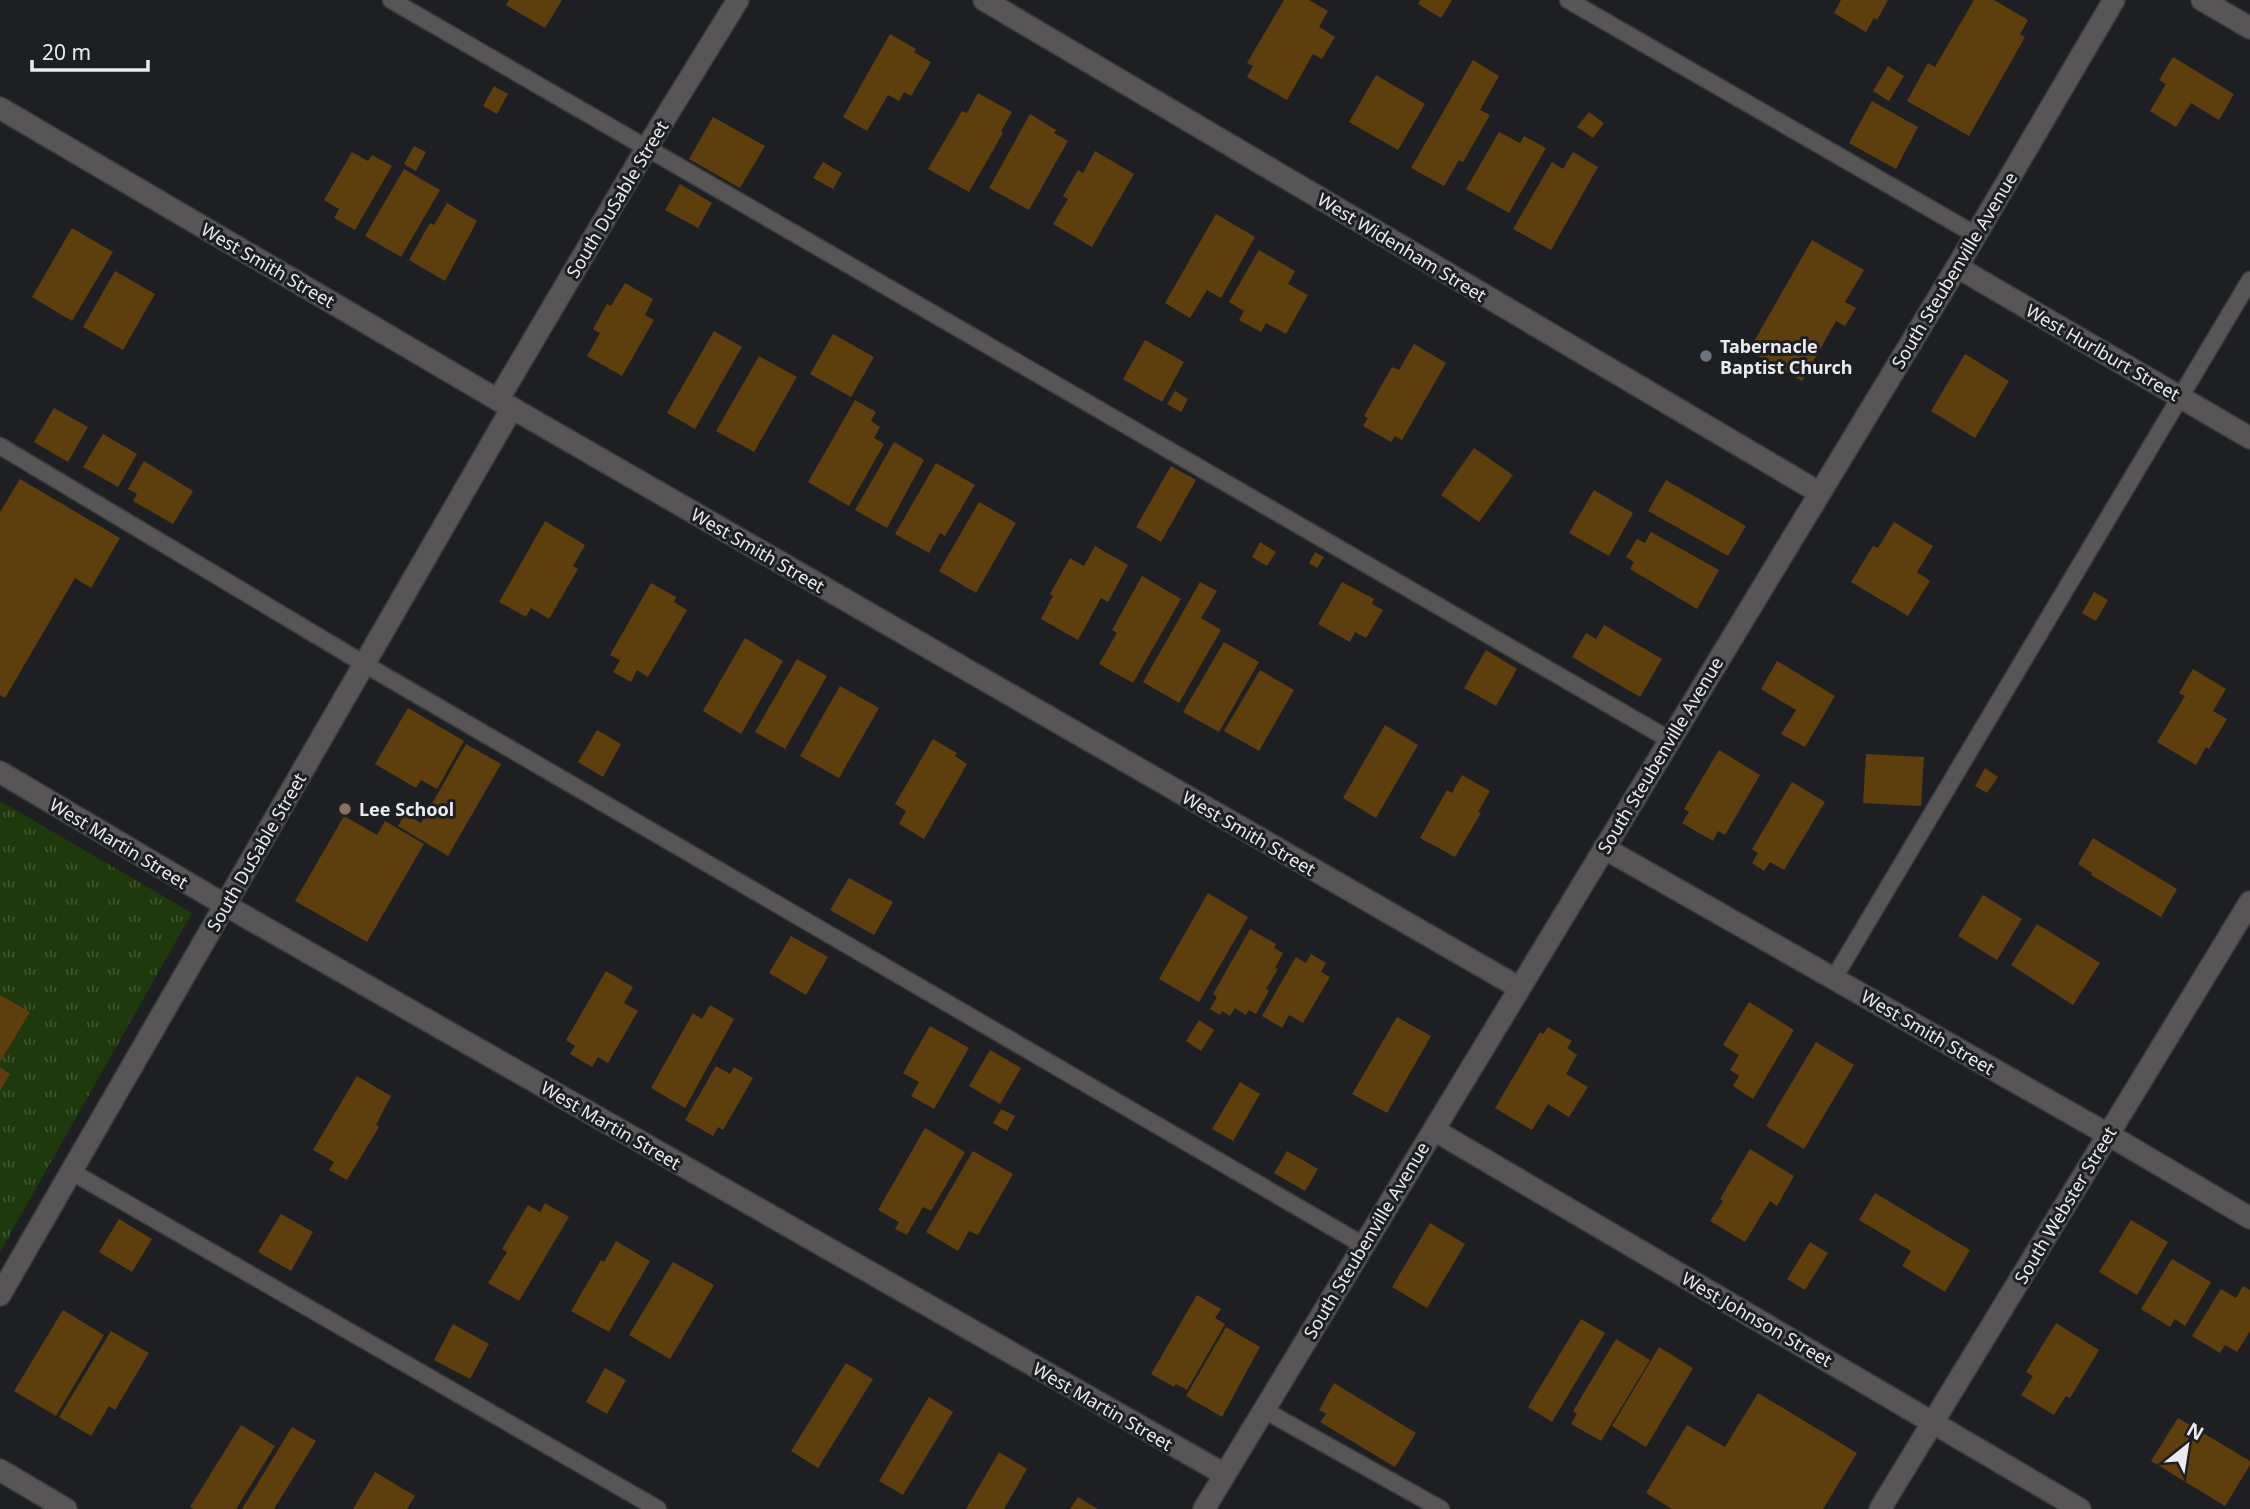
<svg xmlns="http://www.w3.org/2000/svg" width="2250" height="1509" font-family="'Noto Sans',sans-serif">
  <defs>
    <pattern id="park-tufts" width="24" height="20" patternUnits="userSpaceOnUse" patternTransform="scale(1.75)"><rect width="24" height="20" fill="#1e390c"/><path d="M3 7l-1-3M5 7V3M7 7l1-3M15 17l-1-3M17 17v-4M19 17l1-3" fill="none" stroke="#3f5630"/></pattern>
  </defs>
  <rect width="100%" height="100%" fill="#1e1f22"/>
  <path fill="url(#park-tufts)" d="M0 801 192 913 0 1252Z"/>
  <g fill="#5f3e0d">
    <path d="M509 0H562L545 28 506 5Z"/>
    <path d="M1284 0H1309L1328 11 1319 27 1335 37 1322 59 1313 54 1287 100 1247 77 1253 66 1247 63Z"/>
    <path d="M1420 0H1452L1441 18 1418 4Z"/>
    <path d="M1841 0H1888L1877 20 1874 18 1866 32 1834 13Z"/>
    <path d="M1974 0H1994L2028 20 2020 34 2025 37 1969 136 1907 101 1928 63 1935 67Z"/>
    <path d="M890 34 916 49 914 52 931 62 911 96 904 92 899 101 888 95 867 131 843 117Z"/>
    <path d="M2173 57 2234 94 2219 120 2191 103 2176 127 2150 111 2166 84 2159 80Z"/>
    <path d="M1473 60 1499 76 1480 110 1490 115 1463 162 1459 160 1444 186 1411 168Z"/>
    <path d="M1888 66 1904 76 1889 101 1873 91Z"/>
    <path d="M1376 75 1425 104 1398 150 1349 122Z"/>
    <path d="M494 86 508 94 497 114 483 106Z"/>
    <path d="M978 93 1012 112 1001 131 1003 133 969 192 928 169 962 111 967 113Z"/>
    <path d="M1872 101 1918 127 1896 169 1849 143Z"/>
    <path d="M1589 112 1604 123 1593 138 1577 127Z"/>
    <path d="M1030 114 1056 130 1054 133 1068 141 1029 210 989 188Z"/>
    <path d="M713 117 765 146 740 188 689 159Z"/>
    <path d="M1499 132 1520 143 1524 136 1546 148 1509 213 1466 189Z"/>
    <path d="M414 146 426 152 416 171 404 164Z"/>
    <path d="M1095 151 1134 174 1092 247 1053 224 1068 199 1063 196 1078 170 1083 173Z"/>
    <path d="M352 152 368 161 372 155 392 166 355 230 334 218 339 209 324 200Z"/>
    <path d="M1573 152 1598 167 1551 250 1513 229 1552 162 1563 169Z"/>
    <path d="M823 162 842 173 833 189 813 178Z"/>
    <path d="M404 169 440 190 401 257 365 236Z"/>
    <path d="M680 184 712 203 698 228 665 210Z"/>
    <path d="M447 203 477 221 445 281 409 260 430 223 434 225Z"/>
    <path d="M1216 214 1255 237 1221 298 1207 290 1190 318 1165 303Z"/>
    <path d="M72 228 113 252 72 321 32 297Z"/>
    <path d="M1812 240 1864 270 1845 302 1856 308 1845 326 1836 321 1802 381 1749 350Z"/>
    <path d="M1259 250 1295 271 1288 284 1308 295 1286 334 1266 323 1261 332 1239 320 1244 311 1229 302Z"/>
    <path d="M115 271 155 294 123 350 83 327Z"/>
    <path d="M625 283 653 299 645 315 654 320 622 376 587 356 600 333 593 329 607 304 611 306Z"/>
    <path d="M714 331 742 347 695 429 667 413Z"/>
    <path d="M833 334 874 357 851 397 810 374Z"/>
    <path d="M1145 340 1184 362 1162 402 1123 379Z"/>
    <path d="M1414 344 1446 363 1402 440 1395 436 1391 442 1363 426 1368 418 1364 416 1392 367 1399 370Z"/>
    <path d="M1965 354 2009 381 1975 438 1931 411Z"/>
    <path d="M759 356 797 377 754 452 716 431Z"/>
    <path d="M1175 391 1188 399 1181 412 1167 404Z"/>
    <path d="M855 400 876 412 871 421 880 427 874 438 884 444 849 506 808 482Z"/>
    <path d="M54 408 88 427 68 462 34 442Z"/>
    <path d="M103 434 137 454 118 487 83 467Z"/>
    <path d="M894 442 924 460 887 528 855 510Z"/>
    <path d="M1474 448 1513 475 1479 522 1441 495Z"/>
    <path d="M144 461 193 491 173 524 133 501 137 494 128 489Z"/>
    <path d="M936 463 975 485 945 536 940 533 929 553 895 534Z"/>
    <path d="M1171 466 1196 480 1161 542 1136 527Z"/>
    <path d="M20 479 120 538 91 588 75 578 5 698 0 695V512Z"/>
    <path d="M1666 480 1746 526 1728 556 1648 511Z"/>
    <path d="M1594 490 1633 513 1609 556 1569 533Z"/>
    <path d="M979 502 1016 523 976 593 939 571Z"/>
    <path d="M545 521 585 545 573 566 578 569 549 619 531 608 526 617 499 602Z"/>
    <path d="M1894 522 1933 546 1917 572 1930 581 1908 616 1851 582 1873 546 1878 548Z"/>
    <path d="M1651 532 1719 570 1697 609 1630 569 1634 562 1626 557 1637 539 1645 543Z"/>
    <path d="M1260 542 1276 552 1267 566 1252 557Z"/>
    <path d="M1095 546 1128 565 1108 602 1101 598 1078 640 1041 619 1053 596 1050 594 1070 558 1084 566Z"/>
    <path d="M1315 552 1324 557 1317 568 1309 563Z"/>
    <path d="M1142 576 1181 599 1133 683 1099 664 1117 633 1112 630Z"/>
    <path d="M1200 582 1217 591 1201 618 1221 630 1179 703 1143 682Z"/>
    <path d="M1342 582 1374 599 1372 604 1383 610 1366 638 1355 632 1350 642 1318 624Z"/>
    <path d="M651 583 676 597 674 602 687 610 648 677 637 670 631 682 613 672 620 660 610 655Z"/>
    <path d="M2094 592 2108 600 2096 621 2082 613Z"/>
    <path d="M1604 625 1662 659 1640 697 1572 657 1586 633 1596 639Z"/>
    <path d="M745 638 783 661 741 734 703 711Z"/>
    <path d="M1224 642 1259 662 1219 732 1183 712Z"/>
    <path d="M1486 650 1517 669 1496 706 1464 688Z"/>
    <path d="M797 659 827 676 785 749 755 732Z"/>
    <path d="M1777 661 1835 696 1805 747 1781 734 1796 710 1761 689Z"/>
    <path d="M2193 669 2226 689 2213 711 2227 719 2209 749 2206 747 2196 765 2157 742 2185 696 2179 693Z"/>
    <path d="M1260 670 1294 690 1259 751 1224 731Z"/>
    <path d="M840 686 879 708 839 778 800 756Z"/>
    <path d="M408 708 464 741 437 789 421 780 416 788 375 764Z"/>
    <path d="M1385 725 1418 745 1376 818 1343 798Z"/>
    <path d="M597 730 621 744 603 777 578 762Z"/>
    <path d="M933 739 957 753 955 756 967 764 924 839 899 824 906 811 895 804Z"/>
    <path d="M466 744 501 764 448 856 398 826 405 814 421 823Z"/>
    <path d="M1719 750 1760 775 1725 835 1718 831 1713 841 1682 823 1689 812 1684 809Z"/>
    <path d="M1866 754 1924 757 1921 806 1863 803Z"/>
    <path d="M1985 768 1998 777 1987 793 1975 786Z"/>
    <path d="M1462 775 1490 791 1478 812 1481 813 1455 857 1420 838 1447 790 1452 793Z"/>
    <path d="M1792 782 1825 802 1784 870 1770 862 1764 871 1752 863 1758 853 1752 849Z"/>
    <path d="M344 816 377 835 385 821 424 844 367 942 295 901Z"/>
    <path d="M2093 838 2177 889 2161 917 2091 875 2092 873 2078 864Z"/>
    <path d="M849 878 893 902 874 935 830 910Z"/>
    <path d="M1208 893 1248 917 1199 1002 1159 979Z"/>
    <path d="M1983 895 2022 919 1997 960 1958 936Z"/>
    <path d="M2037 924 2100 963 2073 1005 2011 965Z"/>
    <path d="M1250 929 1276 944 1274 948 1283 953 1275 968 1278 969 1266 989 1269 991 1256 1014 1249 1010 1246 1015 1235 1008 1230 1016 1222 1011 1220 1015 1210 1009 1217 997 1213 994Z"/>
    <path d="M791 936 828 957 806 995 769 973Z"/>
    <path d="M1311 954 1326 963 1321 972 1330 977 1303 1023 1289 1015 1282 1028 1262 1016 1296 957 1306 963Z"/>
    <path d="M606 971 633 987 624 1003 638 1011 608 1063 598 1057 592 1067 570 1054 575 1046 566 1040Z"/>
    <path d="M0 995 30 1012 0 1062Z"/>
    <path d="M1749 1002 1794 1030 1753 1099 1733 1086 1739 1076 1730 1070 1739 1055 1723 1045Z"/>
    <path d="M710 1005 734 1019 685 1108 651 1088 693 1013 702 1019Z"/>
    <path d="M1397 1017 1431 1036 1387 1113 1352 1094Z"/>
    <path d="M1199 1020 1214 1030 1201 1051 1186 1041Z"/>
    <path d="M930 1026 969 1048 934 1109 911 1096 919 1082 903 1073Z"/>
    <path d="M1548 1027 1572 1041 1567 1048 1577 1055 1566 1074 1588 1087 1569 1117 1548 1104 1532 1130 1495 1108 1540 1032 1543 1034Z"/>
    <path d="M1816 1042 1854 1065 1804 1149 1766 1126Z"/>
    <path d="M990 1050 1021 1068 1000 1104 969 1086Z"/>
    <path d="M716 1066 730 1074 734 1067 753 1078 723 1130 718 1127 713 1136 685 1120Z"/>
    <path d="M0 1067 10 1074 0 1091Z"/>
    <path d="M357 1076 391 1096 376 1125 379 1127 347 1180 329 1170 334 1162 313 1150Z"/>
    <path d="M1240 1082 1260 1094 1233 1141 1212 1129Z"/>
    <path d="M1001 1109 1015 1116 1007 1131 993 1123Z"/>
    <path d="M925 1128 965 1152 931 1211 923 1207 907 1235 895 1229 899 1222 878 1210Z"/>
    <path d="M1750 1149 1794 1176 1777 1206 1770 1201 1745 1242 1710 1221 1723 1201 1720 1199Z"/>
    <path d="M973 1151 1013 1174 978 1235 969 1231 958 1251 926 1232Z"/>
    <path d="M1287 1151 1318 1169 1305 1191 1274 1173Z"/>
    <path d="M1875 1193 1970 1250 1945 1292 1902 1266 1911 1251 1859 1220Z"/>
    <path d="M545 1203 569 1217 519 1301 488 1283 507 1252 502 1249 528 1205 540 1212Z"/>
    <path d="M281 1214 313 1232 291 1271 258 1252Z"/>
    <path d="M119 1219 152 1239 132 1272 99 1252Z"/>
    <path d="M2131 1220 2168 1242 2137 1295 2099 1272Z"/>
    <path d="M1430 1223 1465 1244 1427 1308 1392 1287Z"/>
    <path d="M616 1241 650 1261 609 1332 571 1311 601 1260 604 1262Z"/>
    <path d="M1810 1242 1828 1253 1805 1290 1787 1279Z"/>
    <path d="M2172 1259 2211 1282 2185 1326 2175 1319 2170 1327 2141 1309Z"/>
    <path d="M673 1262 714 1285 670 1359 629 1335Z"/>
    <path d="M2243 1286 2250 1290V1331L2237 1352 2225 1345 2220 1353 2192 1336 2221 1289 2236 1298Z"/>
    <path d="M1197 1295 1221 1309 1215 1318 1225 1324 1187 1390 1176 1384 1174 1387 1151 1374Z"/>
    <path d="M63 1310 104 1335 56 1416 14 1391Z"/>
    <path d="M1581 1319 1605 1333 1552 1422 1528 1407Z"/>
    <path d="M2056 1323 2099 1350 2070 1398 2066 1396 2054 1415 2021 1395 2033 1376 2026 1372Z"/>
    <path d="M453 1324 489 1344 470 1379 434 1360Z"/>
    <path d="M1226 1327 1260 1347 1222 1417 1186 1396Z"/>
    <path d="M111 1331 149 1353 115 1410 109 1406 91 1436 59 1417Z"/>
    <path d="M1616 1339 1650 1360 1601 1441 1571 1424 1577 1414 1573 1411Z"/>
    <path d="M1659 1347 1693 1368 1646 1447 1612 1426Z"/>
    <path d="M846 1363 873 1379 818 1468 791 1451Z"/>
    <path d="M605 1368 626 1380 607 1414 586 1402Z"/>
    <path d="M1334 1383 1416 1433 1395 1467 1320 1422 1326 1414 1319 1410Z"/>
    <path d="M1758 1393 1857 1453 1823 1509H1672L1646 1493 1687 1425 1725 1447Z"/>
    <path d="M929 1397 953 1412 903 1495 879 1481Z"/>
    <path d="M2178 1418 2250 1461V1465L2225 1506 2151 1461Z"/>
    <path d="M241 1425 275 1446 236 1509H194L190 1507Z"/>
    <path d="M292 1427 316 1441 274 1509H242Z"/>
    <path d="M999 1452 1027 1469 1004 1509H966Z"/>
    <path d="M375 1472 415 1496 407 1509H353Z"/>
    <path d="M1078 1497 1098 1509H1070Z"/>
  </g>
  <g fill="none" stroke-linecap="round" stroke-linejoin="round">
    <g stroke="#3b3c3e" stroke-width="19">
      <g id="lane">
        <path d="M391 0 1670 740"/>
        <path d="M1568 0 1976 235"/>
        <path d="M0 446 366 665 1363 1245"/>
        <path d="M1834 978 2250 280"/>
        <path d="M72 1172 658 1509"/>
        <path d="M1264 1410 1441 1509"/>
      </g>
    </g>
    <g stroke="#3b3c3e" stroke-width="24">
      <g id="street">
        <path d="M984 0 1820 493"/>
        <path d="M2202 0 2250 28"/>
        <path d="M0 108 498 400 1518 987"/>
        <path d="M1957 267 2250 438"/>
        <path d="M498 400 646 149 738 0"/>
        <path d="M0 772 225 905 1224 1474"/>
        <path d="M1604 848 2109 1135 2250 1218"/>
        <path d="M1434 1130 2080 1509"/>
        <path d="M0 1295 512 408"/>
        <path d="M0 1470 66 1509"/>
        <path d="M1204 1509 1957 267 2114 0"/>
        <path d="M1880 1509 2250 902"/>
      </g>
    </g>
    <use href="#lane" stroke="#575555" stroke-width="16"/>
    <use href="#street" stroke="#575555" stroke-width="21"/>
  </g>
  <circle fill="#6b7280" stroke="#1e1f22" stroke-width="2.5" cx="1706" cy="356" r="7"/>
  <circle fill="#8d6e63" stroke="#1e1f22" stroke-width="2.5" cx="345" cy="809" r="7"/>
  <g text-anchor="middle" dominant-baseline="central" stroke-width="6" stroke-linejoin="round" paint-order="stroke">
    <g font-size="18" fill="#ebebed" stroke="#1e1f22">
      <text transform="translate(617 199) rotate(-59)">South DuSable Street</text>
      <text transform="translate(1402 247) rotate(31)">West Widenham Street</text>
      <text transform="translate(268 265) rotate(30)">West Smith Street</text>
      <text transform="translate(1954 270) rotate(-59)">South Steubenville Avenue</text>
      <text transform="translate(2103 352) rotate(30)">West Hurlburt Street</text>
      <text transform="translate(758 550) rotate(30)">West Smith Street</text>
      <text transform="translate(1660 755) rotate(-59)">South Steubenville Avenue</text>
      <text transform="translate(1249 833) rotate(30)">West Smith Street</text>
      <text transform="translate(119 843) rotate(31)">West Martin Street</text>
      <text transform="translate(256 852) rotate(-60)">South DuSable Street</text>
      <text transform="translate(1928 1032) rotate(30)">West Smith Street</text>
      <text transform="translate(611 1125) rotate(30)">West Martin Street</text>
      <text transform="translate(2065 1205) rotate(-59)">South Webster Street</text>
      <text transform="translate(1366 1240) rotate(-59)">South Steubenville Avenue</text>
      <text transform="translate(1757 1319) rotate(30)">West Johnson Street</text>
      <text transform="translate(1103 1406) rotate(30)">West Martin Street</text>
    </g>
    <g font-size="18" font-weight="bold" fill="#ebebed" stroke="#1e1f22" text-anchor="start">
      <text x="1720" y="346">Tabernacle<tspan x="1720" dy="21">Baptist Church</tspan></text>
      <text x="359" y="809">Lee School</text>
    </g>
  </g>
  <g transform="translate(2187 1446) rotate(30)" stroke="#1e1f22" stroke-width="5" paint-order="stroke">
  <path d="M0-5L12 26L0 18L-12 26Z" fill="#ebebed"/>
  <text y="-10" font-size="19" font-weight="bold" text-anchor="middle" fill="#ebebed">N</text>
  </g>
  <path d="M32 60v10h116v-10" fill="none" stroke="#ebebed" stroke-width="3.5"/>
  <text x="42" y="60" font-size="21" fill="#ebebed" stroke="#1e1f22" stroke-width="5" paint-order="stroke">20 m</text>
</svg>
